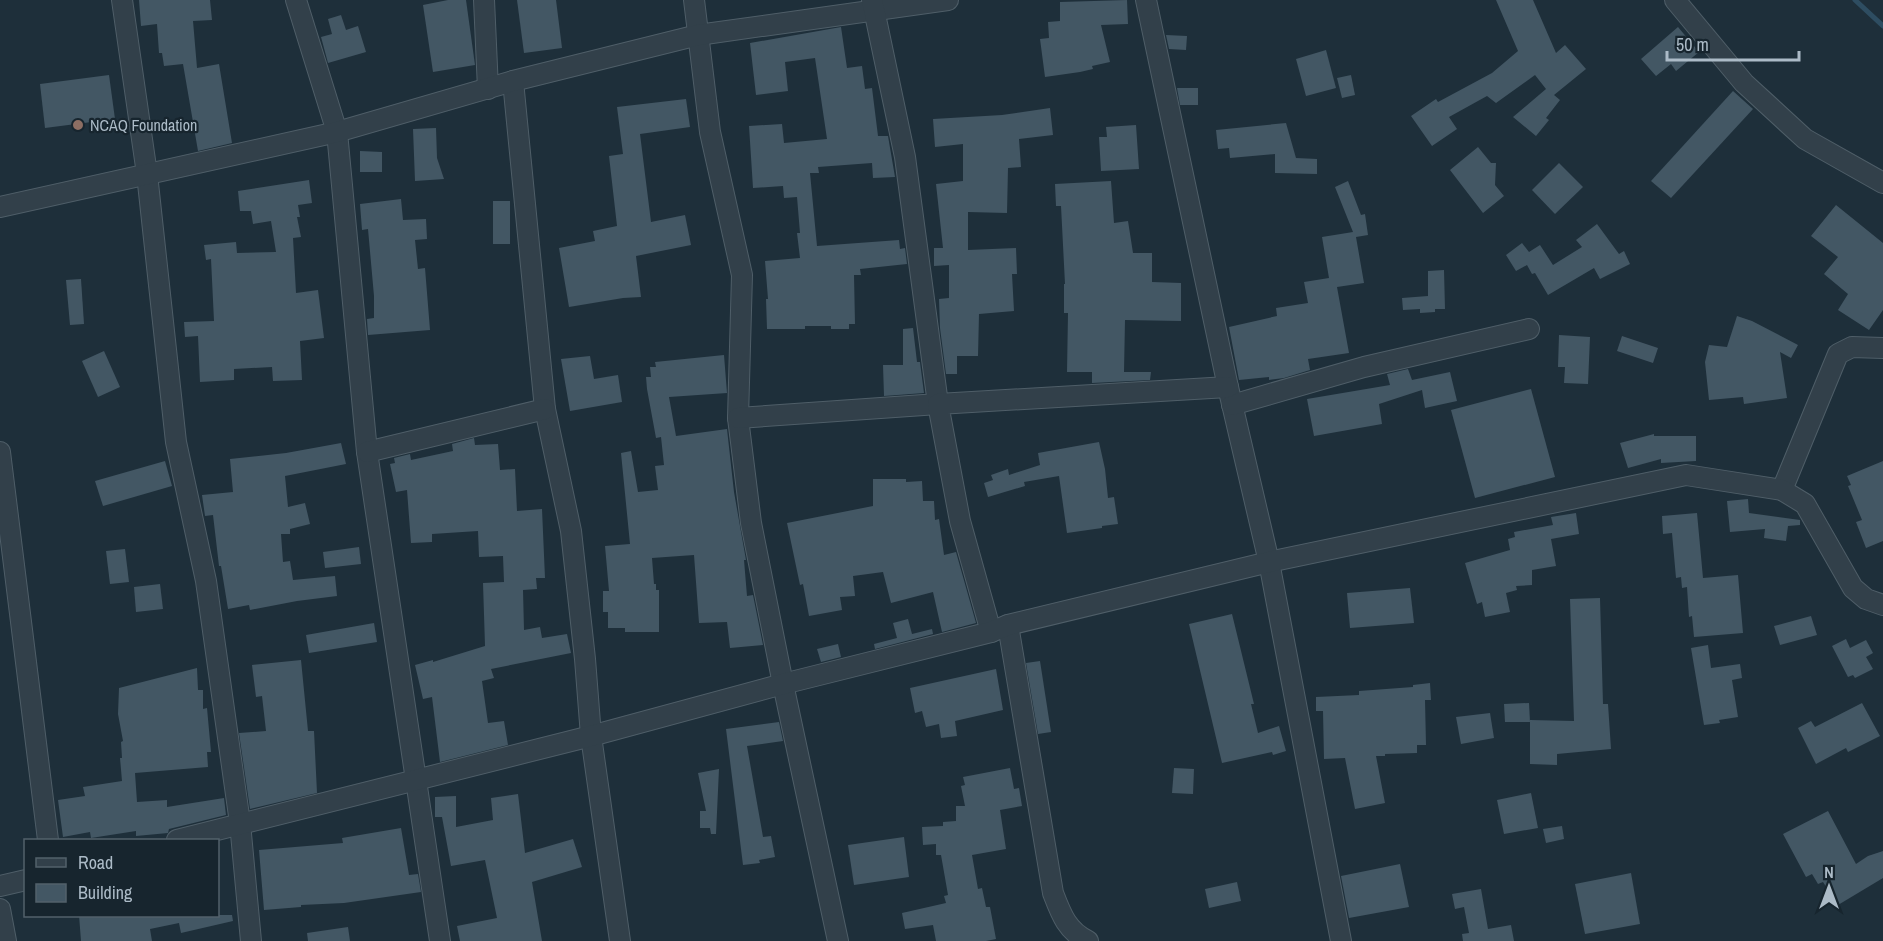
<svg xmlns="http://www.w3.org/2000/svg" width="1883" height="941" font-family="'Archivo Narrow',sans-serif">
  <rect width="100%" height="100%" fill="#1e2f3a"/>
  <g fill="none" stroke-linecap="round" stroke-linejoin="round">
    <path stroke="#2e4d61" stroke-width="5" d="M1855 0 1883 26"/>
  </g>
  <g fill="#435764">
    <path d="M139 0H210L212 20 193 21 197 68 219 64 232 143 198 151 183 64 164 66 162 53H159L157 24 141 26Z"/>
    <path d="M448 0H466L475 65 433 72 423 5Z"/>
    <path d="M517 0H556L562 48 524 53Z"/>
    <path d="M1127 0 1128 24 1101 25 1110 62 1092 66 1093 69 1080 72 1045 77 1040 39 1049 38 1048 22 1060 21V2Z"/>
    <path d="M1496 0H1533L1556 53 1565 45 1586 69 1554 95 1560 100 1546 118 1549 120 1536 136 1513 117 1546 89 1535 75 1496 103 1487 96 1449 117 1457 129 1432 146 1411 116 1436 99 1438 102 1492 73 1518 51Z"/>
    <path d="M341 15 346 30 358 26 366 52 328 63 321 37 332 34 328 19Z"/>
    <path d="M841 27 847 68 862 66 865 89 872 88 878 136H888L895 177 873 178 872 163 818 167 819 173H810L817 246 899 240 900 249 905 248 907 264 860 269 861 275H854L855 324H849V329H831V326H805V329H767L766 299H768L765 261 800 258 797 233H800L797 197 784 198 783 186 753 188 749 126 782 124 784 143 827 139 815 58 785 62 788 91 756 95 750 43Z"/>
    <path d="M1678 27 1699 52 1676 71 1671 64 1656 76 1641 59Z"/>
    <path d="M1166 35 1187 36 1186 50 1169 49Z"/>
    <path d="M1326 50 1336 88 1306 96 1296 59Z"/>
    <path d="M109 75 115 119 45 128 40 84Z"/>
    <path d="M1351 75 1355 95 1342 98 1337 78Z"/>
    <path d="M1177 88H1198V105H1180Z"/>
    <path d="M1733 91 1753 109 1671 198 1651 181Z"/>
    <path d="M686 99 690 127 640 134 651 222 685 215 691 245 636 256 641 297 623 298 569 307 559 248 595 241 593 231 617 226 609 156 623 154 617 107Z"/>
    <path d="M1050 108 1053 135 1019 139 1021 167 1008 168 1007 213 968 212V250L1016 248 1017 274H1012L1014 311 979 314 978 356H957V374H946L940 328 939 299 949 298V265L934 266V248H943L936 184 963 181V144L935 147 933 119 1002 115Z"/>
    <path d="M1286 123 1296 158 1317 159V174L1275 173V154L1230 158 1229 148 1218 149 1216 130Z"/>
    <path d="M1136 125 1139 169 1101 171 1099 137H1107L1106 127Z"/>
    <path d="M436 128 437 158 444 179 415 181 413 129Z"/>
    <path d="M1478 147 1491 163H1496L1495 185 1504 196 1483 213 1450 170Z"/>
    <path d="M360 151 382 152V172H360Z"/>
    <path d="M1559 163 1583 187 1555 214 1532 190Z"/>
    <path d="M309 180 312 203 298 205 300 217H297L301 237 293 238 296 293 318 290 324 338 300 341 302 380 273 381 272 367 234 369V380L200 382 198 336 185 337 184 322 214 321 211 259 206 260 204 245 236 242 237 253 276 252 271 221 253 224 251 211H240L238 191Z"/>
    <path d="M1111 181 1114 223 1128 221 1133 253H1152V282L1181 283V321L1125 320 1124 372H1151L1150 380 1092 383V372H1067L1068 313H1064V284H1065L1061 206H1056L1055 184Z"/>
    <path d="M1348 181 1361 215 1365 214 1368 235 1356 237 1364 283 1337 287 1349 353 1308 359 1310 370 1284 378 1269 380V377L1239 380 1229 327 1277 316 1276 308 1308 303 1304 282 1329 278 1322 237 1353 232 1335 187Z"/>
    <path d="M401 199 403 220 426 219 427 239 415 240 418 269 425 268 430 330 368 335 367 319 374 318V296L368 229 362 230 360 204Z"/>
    <rect x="493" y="201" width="17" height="43"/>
    <path d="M1836 205 1883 243V310L1869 330 1838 310 1848 294 1824 274 1838 257 1811 236Z"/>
    <path d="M1597 224 1619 254 1624 251 1630 264 1600 279 1594 268 1548 295 1535 273 1532 274 1527 265 1516 271 1506 255 1522 243 1529 252 1540 245 1553 265 1582 247 1576 240Z"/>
    <path d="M1444 270 1445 309H1435V312L1420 313V309L1403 310 1402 298 1428 296V271Z"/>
    <path d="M81 279 84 324 70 325 66 280Z"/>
    <path d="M1737 316 1752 321 1798 345 1791 358 1780 352 1787 398 1744 404 1743 397 1709 400 1705 362 1709 345 1727 347Z"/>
    <path d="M913 328 917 362H920L924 393 884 396 883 365H903V329Z"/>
    <path d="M1559 335 1590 337 1588 384 1564 383 1565 367H1558Z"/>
    <path d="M1622 336 1658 348 1653 363 1617 351Z"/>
    <path d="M104 351 120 387 98 397 82 361Z"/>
    <path d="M724 355 727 393 669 397 676 436 727 429 734 492 746 560H744L747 596 753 595 763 645 730 648 727 622 699 623 694 555 652 558 654 584H656V590H659V632H625V628H608V612H603V591H609L605 546 630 544 621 453 631 451 638 492 658 490 655 466 664 465 661 437 656 438 647 389 646 377H651L650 367H656L655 362Z"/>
    <path d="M590 356 594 379 618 375 622 402 570 411 561 359Z"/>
    <path d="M1408 369 1412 380 1450 372 1457 401 1425 408 1422 390 1379 404 1382 424 1314 436 1307 399 1390 385 1387 374Z"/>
    <path d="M1531 389 1555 477 1475 498 1451 410Z"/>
    <path d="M1654 434V436H1696V461L1661 463V459L1628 468 1620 443Z"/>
    <path d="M474 438 475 445 498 444 500 470 515 469 517 511 542 509 545 578H536L537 589 523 590 524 630 540 627 542 638 567 634 571 653 491 669 494 678 482 681 488 723 504 721 508 745 440 762 432 697 423 699 415 665 433 660V662L485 646 483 583 504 582 503 556 479 557 478 531 432 534V542L411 543 407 490 396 492 390 464 395 463 394 458 410 454 411 460 453 451 452 444Z"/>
    <path d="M1099 442 1105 469 1108 498 1114 497 1118 524 1102 526V528L1067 533 1059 476 1024 482 1025 486 988 497 984 483 993 480 991 475 1008 469 1009 475 1040 465 1038 453Z"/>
    <path d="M341 443 346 464 285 476 288 507 305 503 310 524 290 529V534H281L283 562 290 561 293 580 335 576 337 596 297 601 250 610 249 605 228 609 221 566H219L213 515 205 516 202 495 233 492 230 459 286 453Z"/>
    <path d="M165 461 172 486 103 506 95 481Z"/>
    <path d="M1883 461V541L1866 548 1856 522 1862 520 1848 486 1851 485 1847 476Z"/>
    <path d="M873 479H906V482L922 481 923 501H934L935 520 939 519 944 555 956 552 976 623 942 632 933 592 891 603 883 572 853 576 855 596 840 597 842 610 809 616 803 584 800 585 787 523 873 506Z"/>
    <path d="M1748 499 1749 513 1800 520V525L1788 526 1786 541 1764 538 1765 529 1730 532 1727 501Z"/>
    <path d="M1576 513 1579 534 1551 539 1556 566 1532 570V585L1516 586 1517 590 1506 593 1510 612 1485 617 1482 602 1477 604 1465 563 1510 550 1508 539 1515 537 1514 532 1553 525 1551 517Z"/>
    <path d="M1697 513 1703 578 1738 575 1743 633 1694 637 1692 616 1689 617 1687 587 1682 588 1681 577 1676 578 1672 533 1663 534 1662 516Z"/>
    <path d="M359 547 361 564 325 568 323 552Z"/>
    <path d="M125 549 129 582 110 584 106 551Z"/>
    <path d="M160 584 163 609 136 612 134 587Z"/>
    <path d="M1410 588 1414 623 1350 628 1347 593Z"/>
    <path d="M1600 598 1603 704H1608L1611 749 1557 754V765L1530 764V720L1574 721 1570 599Z"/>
    <path d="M1232 614 1254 704H1251L1258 733 1279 726 1286 751 1273 755 1272 752 1222 763 1189 624Z"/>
    <path d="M1811 616 1817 635 1780 645 1774 626Z"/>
    <path d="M908 619 912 634 932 629 933 634 875 649 874 644 897 638 893 623Z"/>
    <path d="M374 623 377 642 309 653 306 635Z"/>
    <path d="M1846 639 1850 648 1866 640 1873 653 1866 657 1873 669 1855 678 1853 675 1848 677 1832 646Z"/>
    <path d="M838 644 841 657 821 662 817 649Z"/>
    <path d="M1708 645 1711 668 1740 664 1742 678 1732 680 1738 717 1719 720 1720 723 1704 725 1691 648Z"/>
    <path d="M301 660 308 731H314L317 793 250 809 239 733 266 731 262 696 256 697 252 665Z"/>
    <path d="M1040 661 1051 732 1038 734 1026 663Z"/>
    <path d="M197 668 198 690H203V709L207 708 211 752H207L208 767 135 773 137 802 167 800V807L224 798 226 815 169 829 168 833 136 836V831L91 838 90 832 63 837 58 800 85 796 83 787 122 781 120 758H122L121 742 123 741 118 714 119 688Z"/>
    <path d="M996 669 1003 710 955 721 957 736 941 738 939 724 926 727 922 711 915 713 910 688Z"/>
    <path d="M1430 683 1431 700H1425L1426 745H1417V753L1385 754V756H1376L1385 803 1355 809 1345 758 1324 759 1323 711H1316V697L1359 695V691L1413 687V685Z"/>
    <path d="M1529 703 1530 722H1505L1504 704Z"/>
    <path d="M1862 703 1880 736 1848 752 1846 748 1816 764 1798 728 1811 721 1815 727Z"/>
    <path d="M1490 713 1494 738 1461 744 1456 717Z"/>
    <path d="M779 722 783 741 747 746 763 837 771 836 775 857 759 860 760 863 743 865 726 729Z"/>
    <path d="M1010 768 1014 789 1019 788 1022 806 1000 810 1006 849 972 855 978 889 982 888 986 907H990L996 939 986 941H936L933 925 905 929 902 913 946 903 944 896 948 895 941 855H936V844L923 845 922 827 943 826V822L956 821V806H965L961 786 965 785 963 777Z"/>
    <path d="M1174 768 1194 769 1193 794 1172 793Z"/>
    <path d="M719 769 716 834H711L710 828H700V811H706L698 773Z"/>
    <path d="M1531 793 1538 828 1504 834 1497 800Z"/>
    <path d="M518 794 525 853 573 839 582 867 532 882 542 941H460L457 926 497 918 485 860 451 866 442 817H435V797L456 796V827L493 820 491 798Z"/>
    <path d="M1828 811 1856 864 1868 856 1883 851V878L1838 905 1823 882 1818 884 1812 874 1806 877 1783 834Z"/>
    <path d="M1562 826 1564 839 1546 843 1543 829Z"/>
    <path d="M401 828 409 875 418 874 421 892 344 903 301 905V907L264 910 259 850 343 843 342 838Z"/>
    <path d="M904 837 909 877 854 885 848 845Z"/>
    <path d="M1400 864 1409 907 1349 918 1341 876Z"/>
    <path d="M1631 873 1640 924 1585 934 1575 884Z"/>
    <path d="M1237 882 1241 901 1209 908 1205 889Z"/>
    <path d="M1481 889 1488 929 1511 925 1514 941H1463L1462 934 1469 933 1464 907 1455 909 1452 894Z"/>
    <path d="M79 915H232L233 921 181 933 179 923 150 929 152 941H81Z"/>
    <path d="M348 927 350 941H308L307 933Z"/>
  </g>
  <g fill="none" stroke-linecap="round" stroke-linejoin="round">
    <g stroke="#4f5e68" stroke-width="22">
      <g id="minor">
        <path d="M122 0 147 174 176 442 206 581 240 823 251 941"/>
        <path d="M296 0 337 132 367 452 440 941"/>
        <path d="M484 0 488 89"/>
        <path d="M694 0 710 132 742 275 738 418 751 523 783 684 838 941"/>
        <path d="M1146 0 1228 387 1269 562 1341 941"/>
        <path d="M1675 0 1744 83 1805 139 1883 183"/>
        <path d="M513 81 545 409 571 531 585 659 591 736 620 941"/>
        <path d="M0 207 337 132 513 81 698 35 948 0"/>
        <path d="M1232 405 1364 367 1529 329"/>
        <path d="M738 418 938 404 905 157 872 0"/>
        <path d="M0 452 48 840"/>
        <path d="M367 452 545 409"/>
        <path d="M1782 490 1838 354 1852 347 1883 348"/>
        <path d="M1008 625 1053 893C1061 914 1067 931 1088 941"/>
        <path d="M991 632 960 521 938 404 1228 387"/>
        <path d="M177 840 591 736 783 684 991 632 1008 625 1269 562 1686 475 1782 490 1805 504 1853 588 1866 599 1883 605"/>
        <path d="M0 886 26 880"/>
        <path d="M0 909 6 941"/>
      </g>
    </g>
    <use href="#minor" stroke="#32404a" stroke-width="20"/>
  </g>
  <circle fill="#8d6e63" stroke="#17252e" stroke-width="2" cx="78" cy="125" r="6"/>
  <g text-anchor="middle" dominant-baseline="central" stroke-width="4.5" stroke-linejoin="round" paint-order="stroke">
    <g font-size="16" fill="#acbbc7" stroke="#17252e" text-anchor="start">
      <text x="90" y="125">NCAQ Foundation</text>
    </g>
  </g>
  <rect x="24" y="839" width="195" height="78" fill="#17252e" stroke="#53616b" stroke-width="1.5"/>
  <rect x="36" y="858" width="30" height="9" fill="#32404a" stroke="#53616b" stroke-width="1.5"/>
  <text x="78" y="869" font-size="18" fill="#acbbc7">Road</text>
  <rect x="36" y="884" width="30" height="18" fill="#435764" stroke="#53616b" stroke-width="1.5"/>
  <text x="78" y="899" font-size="18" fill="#acbbc7">Building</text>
  <g transform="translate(1829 887)" stroke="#17252e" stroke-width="4.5" paint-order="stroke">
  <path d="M0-4.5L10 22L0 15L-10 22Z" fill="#acbbc7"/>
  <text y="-9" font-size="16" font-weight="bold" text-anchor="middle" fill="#acbbc7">N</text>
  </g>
  <path d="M1667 51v9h132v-9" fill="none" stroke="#acbbc7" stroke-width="3"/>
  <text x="1676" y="51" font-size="18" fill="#acbbc7" stroke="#17252e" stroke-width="4.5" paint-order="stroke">50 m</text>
</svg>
